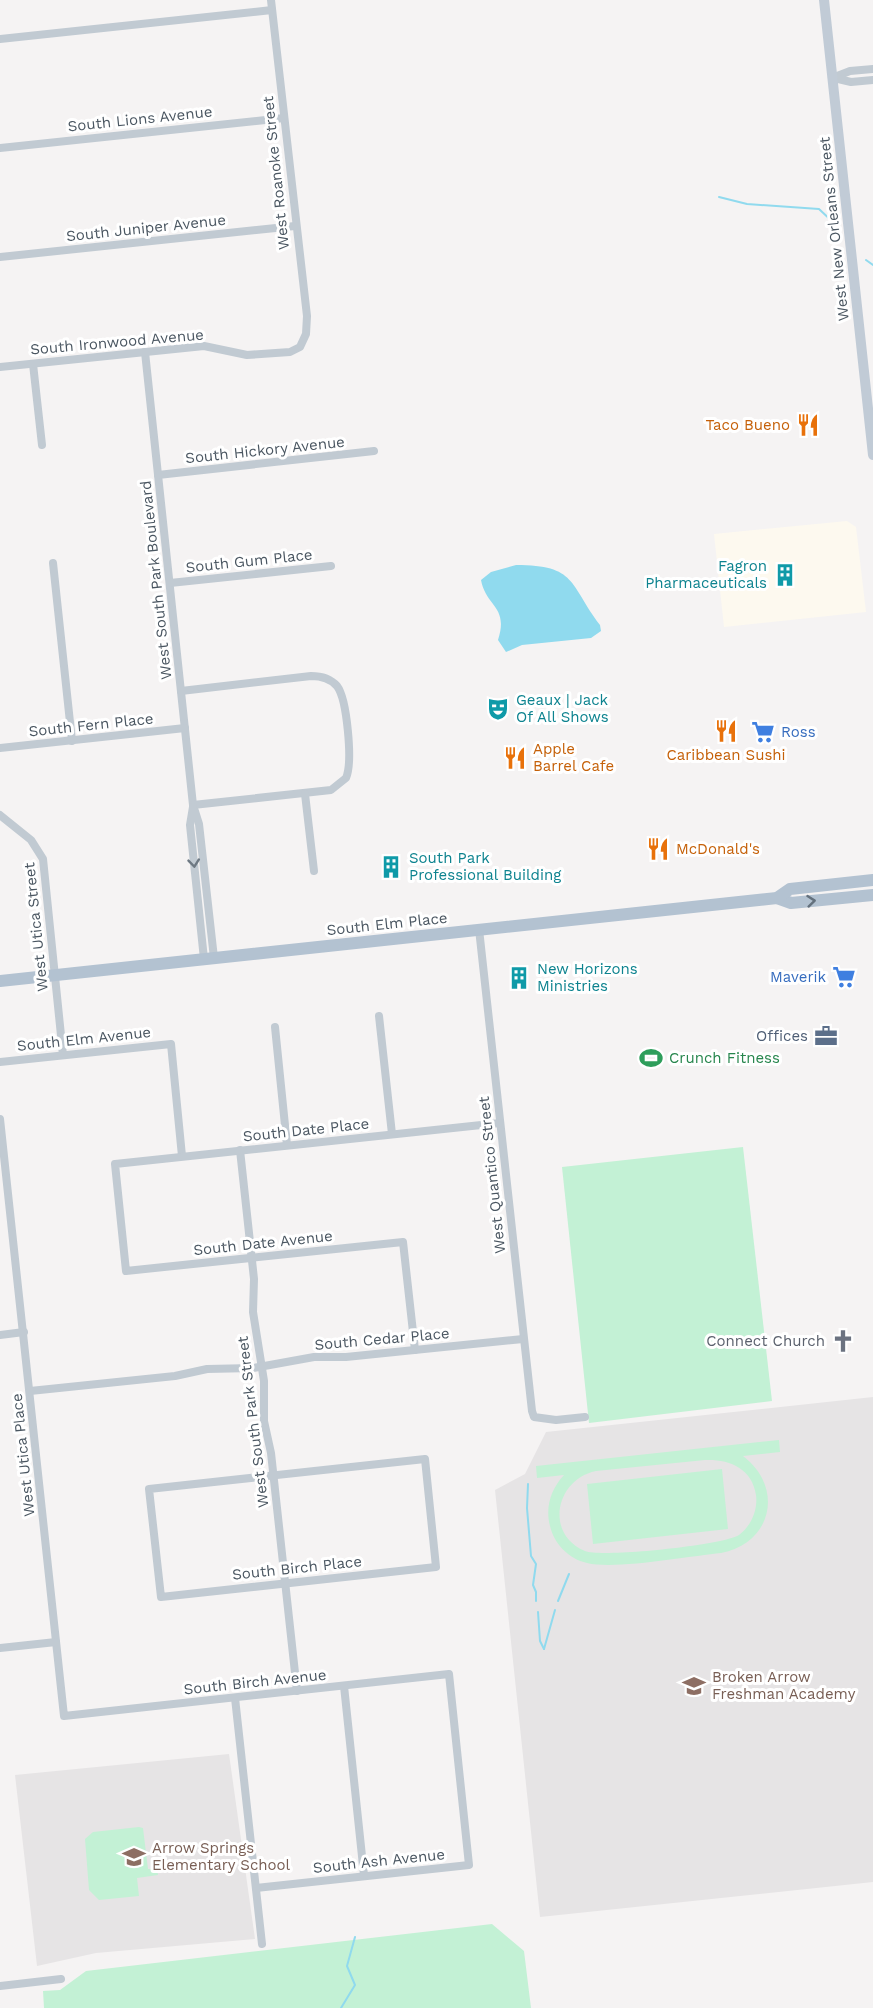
<svg xmlns="http://www.w3.org/2000/svg" width="873" height="2008" font-family="'Work Sans',sans-serif">
  <rect width="100%" height="100%" fill="#f5f3f3"/>
  <path fill="#fdf9ef" d="M847 521 856 527 866 612 724 627 714 534Z"/>
  <g fill="#e6e4e5">
    <path d="M873 1397V1882L540 1917 495 1490 525 1474 546 1432Z"/>
    <path d="M229 1754 255 1939 96 1953 37 1966 15 1775Z"/>
  </g>
  <g fill="#c3f1d5" fill-rule="evenodd">
    <path d="M743 1147 772 1401 589 1423 562 1167Z"/>
    <path d="M779 1440 780 1452 743 1456C784 1487 773 1543 721 1553 690 1556 615 1570 587 1563 569 1559 554 1544 550 1526 545 1507 551 1489 564 1475L537 1478 536 1466ZM705 1460C729 1459 752 1468 756 1495 758 1510 751 1526 739 1535 724 1545 602 1558 585 1551 544 1534 556 1479 596 1471Z"/>
    <path d="M722 1469 728 1529 593 1544 587 1484Z"/>
    <path d="M139 1827 143 1828 148 1869H157L158 1875 137 1878 139 1896 99 1900 89 1890 85 1839 93 1832Z"/>
    <path d="M492 1924 524 1951 531 2008H44L43 1991 60 1990 86 1971Z"/>
  </g>
  <path fill="#90daee" d="M516 565C577 565 569 584 600 625L601 631 591 638 522 645 506 652 498 640C509 606 486 607 481 580L491 572Z"/>
  <g fill="none" stroke-linecap="round" stroke-linejoin="round">
    <g stroke="#90daee" stroke-width="2">
      <path d="M719 197 747 204 819 209 835 224"/>
      <path d="M866 260 873 265"/>
      <path d="M528 1484 527 1508 531 1556 536 1564 533 1585 536 1592V1601"/>
      <path d="M558 1601 569 1574"/>
      <path d="M538 1612 540 1641 544 1649"/>
      <path d="M544 1649 555 1610"/>
      <path d="M341 2008 355 1985 347 1966 355 1937"/>
    </g>
    <g stroke="#c1cad2" stroke-width="8">
      <path d="M0 39 272 10"/>
      <path d="M832 78 850 71 873 69"/>
      <path d="M834 78 851 82 873 80"/>
      <path d="M0 148 284 118"/>
      <path d="M0 257 295 226"/>
      <path d="M145 352 193 805 199 824 214 958"/>
      <path d="M33 364 42 445"/>
      <path d="M0 367 204 346 247 355 290 352 300 347 306 334 307 316 271 0"/>
      <path d="M158 475 374 451"/>
      <path d="M53 563 72 741"/>
      <path d="M170 583 331 566"/>
      <path d="M181 691 311 676C320 676 330 678 337 686 347 699 353 762 346 778L331 790 193 805"/>
      <path d="M0 748 185 728"/>
      <path d="M305 794 314 871"/>
      <path d="M193 807 190 825 204 959"/>
      <path d="M0 815 31 840 43 859 63 1055"/>
      <path d="M479 929 532 1411 534 1417 556 1420 585 1417"/>
      <path d="M379 1016 392 1134"/>
      <path d="M275 1027 287 1145"/>
      <path d="M0 1062 171 1044 182 1156"/>
      <path d="M0 1119 64 1716 449 1674 469 1865 256 1888"/>
      <path d="M240 1150 254 1279 253 1312 264 1381V1421L271 1453 297 1691"/>
      <path d="M0 1335 24 1332"/>
      <path d="M415 1350 403 1242 126 1271 115 1164 500 1123"/>
      <path d="M30 1391 175 1376 207 1369 253 1368 314 1357H346L523 1339"/>
      <path d="M425 1459 436 1567 161 1597 149 1489Z"/>
      <path d="M0 1648 56 1642"/>
      <path d="M344 1686 364 1875"/>
      <path d="M235 1698 262 1944"/>
      <path d="M0 1986 61 1979"/>
    </g>
    <path stroke="#c1cbd6" stroke-width="10" d="M824 0 873 455"/>
    <g stroke="#b3c2d1" stroke-width="12">
      <path d="M777 898 791 903 873 895"/>
      <path d="M0 981 777 898 790 889 873 880"/>
    </g>
  </g>
  <defs><path id="oneway-chevron" d="M-2-3.5L2.5 0L-2 3.5" fill="none" stroke-width="1.6" stroke-linecap="round" stroke-linejoin="round" transform="scale(1.5)"/></defs>
  <use stroke="#6e7983" href="#oneway-chevron" transform="translate(194 863) rotate(84)"/>
  <use stroke="#64717d" href="#oneway-chevron" transform="translate(811 901) rotate(-6)"/>
  <defs>
    <g id="restaurant-bare" transform="scale(1.8)"><path d="M-5-6h1v4h1v-4h1v4h1v-4h1v5L-1.5 .5V6h-2V.5L-5-1ZM5-6V6H3V1.5H1.5Q1.5-4 5-6Z" fill="#e8710a" stroke="#fff" stroke-width="2.5" paint-order="stroke"/></g>
    <g id="building-bare" transform="scale(1.8)"><path d="M-4-6H4V6H1V3H-1V6H-4ZM-2.5-4.3h1.7v1.8h-1.7ZM.8-4.3h1.7v1.8H.8ZM-2.5-1h1.7V.8h-1.7ZM.8-1h1.7V.8H.8Z" fill="#0f9aa8" stroke="#fff" stroke-width="2.5" paint-order="stroke"/></g>
    <g id="theatre-bare" transform="scale(1.8)"><path d="M-5-5.5Q0-4 5-5.5V0Q5 5 0 6Q-5 5-5 0ZM-3.3-2.5H-1v1.5H-3.3ZM1-2.5H3.3v1.5H1ZM-2.8 1Q0 5.5 2.8 1Z" fill="#0f9aa8" stroke="#fff" stroke-width="2.5" paint-order="stroke"/></g>
    <g id="supermarket-bare" transform="scale(1.8)"><path d="M-6-5.5h2.5l.6 2H6L4.5 2H-2.5L-4.4-4H-6ZM-1.5 3.2a1.3 1.3 0 1 0 .1 0ZM3 3.2a1.3 1.3 0 1 0 .1 0Z" fill="#3f7fe0" stroke="#fff" stroke-width="2.5" paint-order="stroke"/></g>
    <g id="office-bare" transform="scale(1.8)"><path d="M-6-3h4V-5.5h4V-3h4V5H-6ZM-1-4.5V-3h2v-1.5ZM-6 0V1H6V0Z" fill="#5c6f8a" stroke="#fff" stroke-width="2.5" paint-order="stroke"/></g>
    <g id="stadium-bare" transform="scale(1.8)"><path d="M0-5a6.5 5 0 1 0 0 10a6.5 5 0 1 0 0-10ZM-3.5-1.8h7v3.6h-7Z" fill="#2e9e5b" stroke="#fff" stroke-width="2.5" paint-order="stroke"/></g>
    <g id="church-bare" transform="scale(1.8)"><path d="M-1.2-6h2.4v3.5h3.3v2.4h-3.3V6h-2.4V-.1h-3.3v-2.4h3.3Z" fill="#6b7280" stroke="#fff" stroke-width="2.5" paint-order="stroke"/></g>
    <g id="school-bare" transform="scale(1.8)"><path d="M0-5L7-2L0 1L-7-2ZM-4 1L0 2.5L4 1V4Q0 6-4 4Z" fill="#8d6e63" stroke="#fff" stroke-width="2.5" paint-order="stroke"/></g>
  </defs>
  <g fill-rule="evenodd">
    <use href="#restaurant-bare" x="808" y="425"/>
    <use href="#building-bare" x="785" y="575"/>
    <use href="#theatre-bare" x="498" y="709"/>
    <use href="#restaurant-bare" x="726" y="731"/>
    <use href="#supermarket-bare" x="763" y="732"/>
    <use href="#restaurant-bare" x="515" y="758"/>
    <use href="#restaurant-bare" x="658" y="849"/>
    <use href="#building-bare" x="391" y="867"/>
    <use href="#supermarket-bare" x="844" y="977"/>
    <use href="#building-bare" x="519" y="978"/>
    <use href="#office-bare" x="826" y="1036"/>
    <use href="#stadium-bare" x="651" y="1058"/>
    <use href="#church-bare" x="843" y="1341"/>
    <use href="#school-bare" x="694" y="1686"/>
    <use href="#school-bare" x="134" y="1857"/>
  </g>
  <g text-anchor="middle" dominant-baseline="central" stroke-width="6" stroke-linejoin="round" paint-order="stroke">
    <g font-size="15" fill="#4a5661" stroke="#fff">
      <text transform="translate(140 119) rotate(-6)">South Lions Avenue</text>
      <text transform="translate(276 173) rotate(-96)">West Roanoke Street</text>
      <text transform="translate(146 228) rotate(-6)">South Juniper Avenue</text>
      <text transform="translate(834 229) rotate(-96)">West New Orleans Street</text>
      <text transform="translate(117 342) rotate(-5)">South Ironwood Avenue</text>
      <text transform="translate(265 450) rotate(-6)">South Hickory Avenue</text>
      <text transform="translate(249 561) rotate(-6)">South Gum Place</text>
      <text transform="translate(156 580) rotate(-96)">West South Park Boulevard</text>
      <text transform="translate(91 725) rotate(-6)">South Fern Place</text>
      <text transform="translate(387 924) rotate(-6)">South Elm Place</text>
      <text transform="translate(36 927) rotate(-96)">West Utica Street</text>
      <text transform="translate(84 1039) rotate(-6)">South Elm Avenue</text>
      <text transform="translate(306 1130) rotate(-6)">South Date Place</text>
      <text transform="translate(492 1175) rotate(-96)">West Quantico Street</text>
      <text transform="translate(263 1243) rotate(-6)">South Date Avenue</text>
      <text transform="translate(382 1339) rotate(-5)">South Cedar Place</text>
      <text transform="translate(253 1422) rotate(-97)">West South Park Street</text>
      <text transform="translate(23 1455) rotate(-96)">West Utica Place</text>
      <text transform="translate(297 1568) rotate(-6)">South Birch Place</text>
      <text transform="translate(255 1682) rotate(-6)">South Birch Avenue</text>
      <text transform="translate(379 1861) rotate(-6)">South Ash Avenue</text>
    </g>
    <g font-size="15" fill="#c56008" stroke="#fff" text-anchor="start">
      <text x="790" y="425" text-anchor="end">Taco Bueno</text>
      <text x="533" y="749">Apple<tspan x="533" dy="17">Barrel Cafe</tspan></text>
      <text x="726" y="755" text-anchor="middle">Caribbean Sushi</text>
      <text x="676" y="849">McDonald's</text>
    </g>
    <g font-size="15" fill="#0d838f" stroke="#fff" text-anchor="start">
      <text x="767" y="566" text-anchor="end">Fagron<tspan x="767" dy="17">Pharmaceuticals</tspan></text>
      <text x="516" y="700">Geaux | Jack<tspan x="516" dy="17">Of All Shows</tspan></text>
      <text x="409" y="858">South Park<tspan x="409" dy="17">Professional Building</tspan></text>
      <text x="537" y="969">New Horizons<tspan x="537" dy="17">Ministries</tspan></text>
    </g>
    <g font-size="15" fill="#366cbe" stroke="#fff" text-anchor="start">
      <text x="781" y="732">Ross</text>
      <text x="826" y="977" text-anchor="end">Maverik</text>
    </g>
    <g font-size="15" fill="#4e5e75" stroke="#fff" text-anchor="end">
      <text x="808" y="1036">Offices</text>
    </g>
    <g font-size="15" fill="#27864d" stroke="#fff" text-anchor="start">
      <text x="669" y="1058">Crunch Fitness</text>
    </g>
    <g font-size="15" fill="#5b616d" stroke="#fff" text-anchor="end">
      <text x="825" y="1341">Connect Church</text>
    </g>
    <g font-size="15" fill="#785e54" stroke="#fff" text-anchor="start">
      <text x="712" y="1677">Broken Arrow<tspan x="712" dy="17">Freshman Academy</tspan></text>
      <text x="152" y="1848">Arrow Springs<tspan x="152" dy="17">Elementary School</tspan></text>
    </g>
  </g>
</svg>
